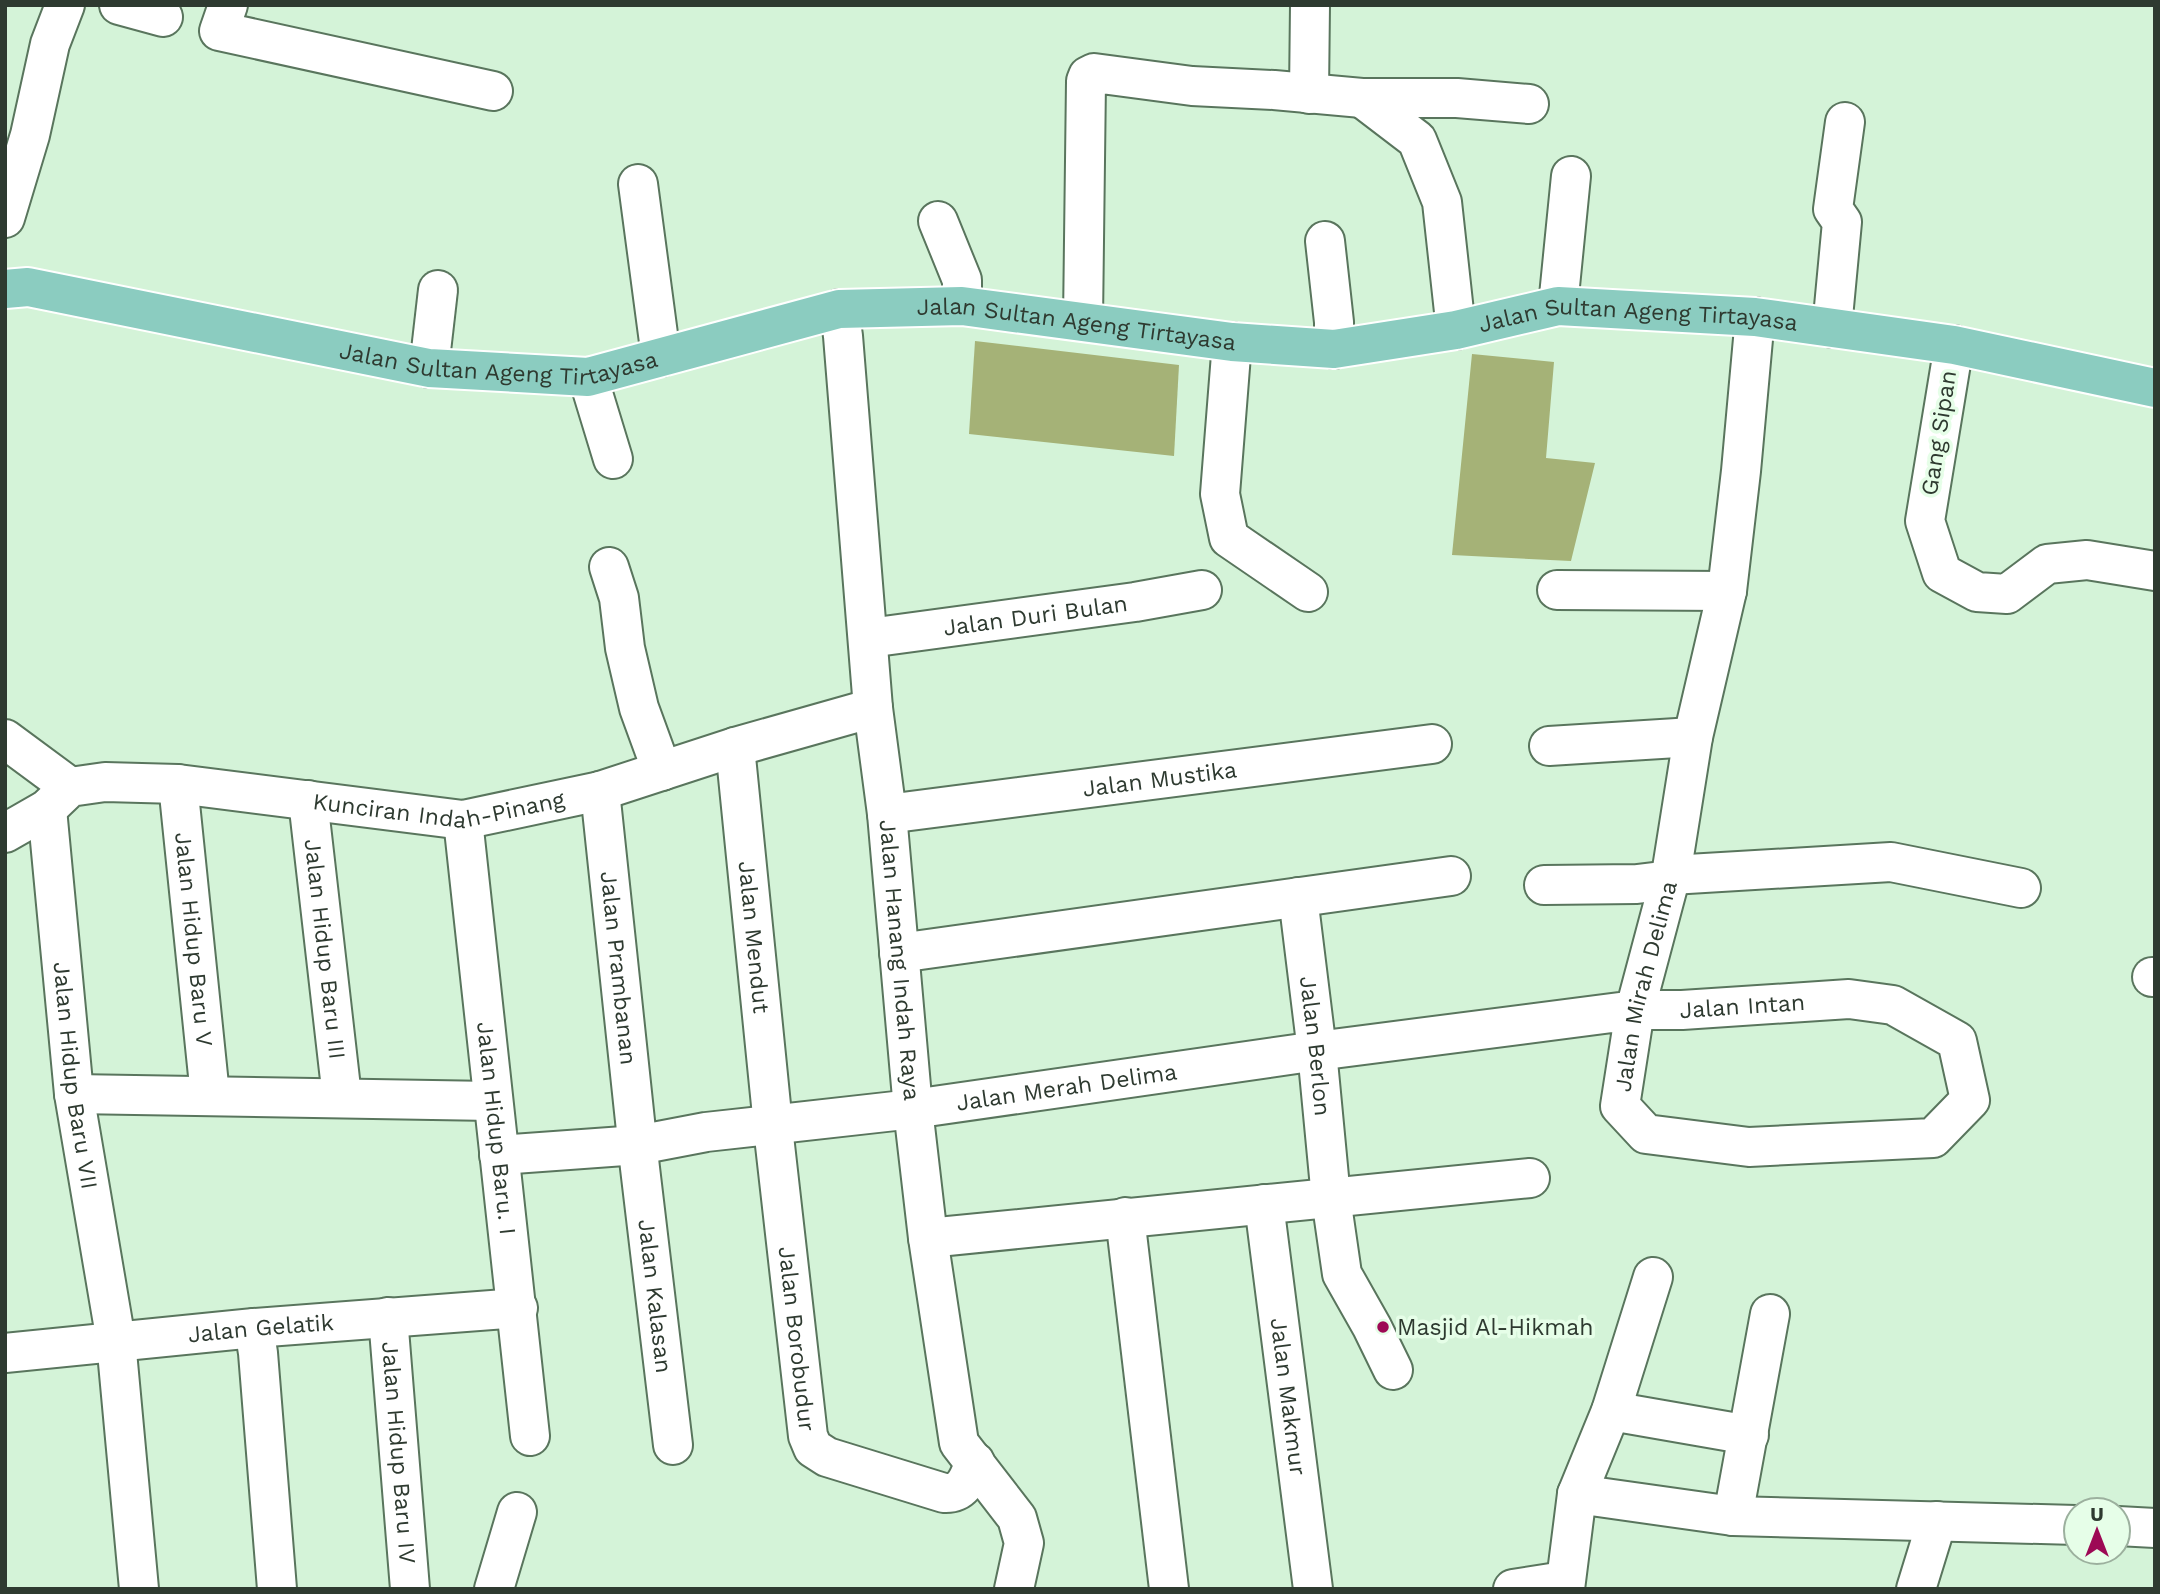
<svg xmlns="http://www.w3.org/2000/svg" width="2160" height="1594" font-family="'Work Sans',sans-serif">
  <rect width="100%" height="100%" fill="#d4f3d8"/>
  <g fill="#a5b277">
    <path d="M975 341 1179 365 1174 456 969 434Z"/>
    <path d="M1472 354 1554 362 1546 458 1595 463 1571 561 1452 555Z"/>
  </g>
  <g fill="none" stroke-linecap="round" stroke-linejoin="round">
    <g stroke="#59755d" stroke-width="42">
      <g id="minor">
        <path d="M119 5 163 17"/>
        <path d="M228 5 219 31 493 91"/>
        <path d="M1309 94 1310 5"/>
        <path d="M1362 98 1417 140 1442 202 1456 330"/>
        <path d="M638 184 661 357"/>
        <path d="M5 218 30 135 50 44 65 5"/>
        <path d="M938 221 962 280V306"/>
        <path d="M1325 241 1334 322V349"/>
        <path d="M1558 306 1571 176"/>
        <path id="s1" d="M839 309 843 336 873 708 887 814 913 1109 928 1238 959 1443 1017 1518 1024 1543 1014 1589"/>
        <path d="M1083 321 1086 81 1088 76 1094 73 1192 86 1274 90 1362 98H1457L1529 104"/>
        <path d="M1832 328 1842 222 1833 209 1845 122"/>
        <path d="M1232 342 1220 494 1229 538 1308 592"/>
        <path d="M1954 345 1925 521 1942 573 1977 592 2007 594 2047 564 2087 560 2155 571"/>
        <path d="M429 368 438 290"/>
        <path d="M588 377 613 459"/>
        <path d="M609 567 619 598 625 648 639 708 662 771"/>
        <path d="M1557 590 1727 591"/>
        <path id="s2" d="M869 638 1135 602 1202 590"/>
        <path d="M5 739 70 787"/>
        <path d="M1549 746 1693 737"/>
        <path id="s3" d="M735 747 775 1145 808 1436 813 1448 827 1457 944 1493C964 1494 968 1479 975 1462"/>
        <path id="s4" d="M178 784 210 1095"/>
        <path id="s5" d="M600 791 640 1168 673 1445"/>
        <path id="s6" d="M308 800 342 1097"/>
        <path id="s7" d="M47 809 74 1094 116 1341 139 1589"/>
        <path id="s8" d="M887 814 1432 744"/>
        <path id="s9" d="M463 820 530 1436"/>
        <path id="s10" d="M5 833 47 809 70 787 105 782 178 784 463 820 600 791 735 747 873 708"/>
        <path d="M1671 875 1891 862 2021 888"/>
        <path d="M1544 885 1637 884 1670 880"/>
        <path id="s11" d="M1298 897 1317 1051 1331 1198 1342 1274 1372 1327 1393 1370"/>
        <path d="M899 953 1451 876"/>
        <path d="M2152 977H2155"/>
        <path d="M74 1094 492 1101"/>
        <path id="s12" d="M499 1155 638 1145 706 1132 913 1109 1317 1051 1635 1010H1682L1849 999 1893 1005 1957 1041 1970 1100 1933 1138 1749 1147 1646 1134 1620 1106 1635 1010 1671 875 1693 737 1727 591 1741 471 1755 317"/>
        <path id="s13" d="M1264 1204 1313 1589"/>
        <path d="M1125 1217 1169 1589"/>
        <path d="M928 1238 1530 1178"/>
        <path id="s14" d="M388 1317 410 1589"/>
        <path d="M254 1328 258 1353 277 1589"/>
        <path id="s15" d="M5 1353 254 1328 518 1308"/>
        <path d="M1611 1411 1749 1435"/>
        <path d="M1577 1494 1733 1516 2076 1525"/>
        <path d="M1733 1516 1770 1314"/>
        <path d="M2118 1526 2155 1528"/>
        <path d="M494 1589 517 1512"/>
        <path d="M1513 1589 1564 1581"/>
        <path d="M1565 1589 1577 1494 1611 1411 1653 1277"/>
        <path d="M1916 1589 1937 1521"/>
      </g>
    </g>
    <g stroke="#fff" stroke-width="42">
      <g id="major">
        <path id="s16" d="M5 289 28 287 429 368 588 377 839 309 962 306 1232 342 1334 349 1456 330 1558 306 1755 317 1954 345 2155 388"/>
      </g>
    </g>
    <use href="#minor" stroke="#fff" stroke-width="38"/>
    <use href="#major" stroke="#8bccc0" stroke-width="38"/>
  </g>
  <circle fill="#9d0955" stroke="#e6fee8" stroke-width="2.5" cx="1383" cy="1327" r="7"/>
  <g text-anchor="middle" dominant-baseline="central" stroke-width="7" stroke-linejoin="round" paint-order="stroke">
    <g font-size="23" fill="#2e3a30" stroke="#e6fee8">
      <text stroke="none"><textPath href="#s16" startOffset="1090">Jalan Sultan Ageng Tirtayasa</textPath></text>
      <text stroke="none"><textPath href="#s16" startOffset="1657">Jalan Sultan Ageng Tirtayasa</textPath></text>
      <text stroke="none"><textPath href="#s16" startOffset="502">Jalan Sultan Ageng Tirtayasa</textPath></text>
      <text transform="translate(1939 433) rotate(-81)">Gang Sipan</text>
      <text stroke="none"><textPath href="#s2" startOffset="168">Jalan Duri Bulan</textPath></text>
      <text stroke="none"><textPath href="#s8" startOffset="275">Jalan Mustika</textPath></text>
      <text stroke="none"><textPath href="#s10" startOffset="452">Kunciran Indah-Pinang</textPath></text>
      <text stroke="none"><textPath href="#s3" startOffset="191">Jalan Mendut</textPath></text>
      <text stroke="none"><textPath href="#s4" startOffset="156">Jalan Hidup Baru V</textPath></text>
      <text stroke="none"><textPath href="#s6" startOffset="150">Jalan Hidup Baru III</textPath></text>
      <text stroke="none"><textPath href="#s1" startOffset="654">Jalan Hanang Indah Raya</textPath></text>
      <text stroke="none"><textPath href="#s5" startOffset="178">Jalan Prambanan</textPath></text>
      <text stroke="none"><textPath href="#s12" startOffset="2040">Jalan Mirah Delima</textPath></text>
      <text stroke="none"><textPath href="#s12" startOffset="1253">Jalan Intan</textPath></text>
      <text stroke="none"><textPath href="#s11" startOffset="150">Jalan Berlon</textPath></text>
      <text stroke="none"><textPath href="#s7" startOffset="268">Jalan Hidup Baru VII</textPath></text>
      <text stroke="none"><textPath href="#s12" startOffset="572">Jalan Merah Delima</textPath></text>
      <text stroke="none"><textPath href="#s9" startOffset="310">Jalan Hidup Baru. I</textPath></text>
      <text stroke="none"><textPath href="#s5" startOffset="508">Jalan Kalasan</textPath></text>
      <text stroke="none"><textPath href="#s15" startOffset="257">Jalan Gelatik</textPath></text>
      <text stroke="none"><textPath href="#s3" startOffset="595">Jalan Borobudur</textPath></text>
      <text stroke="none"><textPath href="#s13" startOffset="194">Jalan Makmur</textPath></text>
      <text stroke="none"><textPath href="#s14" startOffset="136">Jalan Hidup Baru IV</textPath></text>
    </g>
    <g font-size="23" fill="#2e3a30" stroke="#e6fee8" text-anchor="start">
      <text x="1397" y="1327">Masjid Al-Hikmah</text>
    </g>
  </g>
  <rect width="2160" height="1594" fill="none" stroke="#2e3a30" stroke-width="14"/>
  <g transform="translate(2097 1531)"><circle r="33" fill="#e6fee8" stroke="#9cb09e" stroke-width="2"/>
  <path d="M0-5L12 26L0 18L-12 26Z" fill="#9d0955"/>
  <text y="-10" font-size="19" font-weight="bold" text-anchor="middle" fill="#2e3a30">U</text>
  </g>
</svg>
